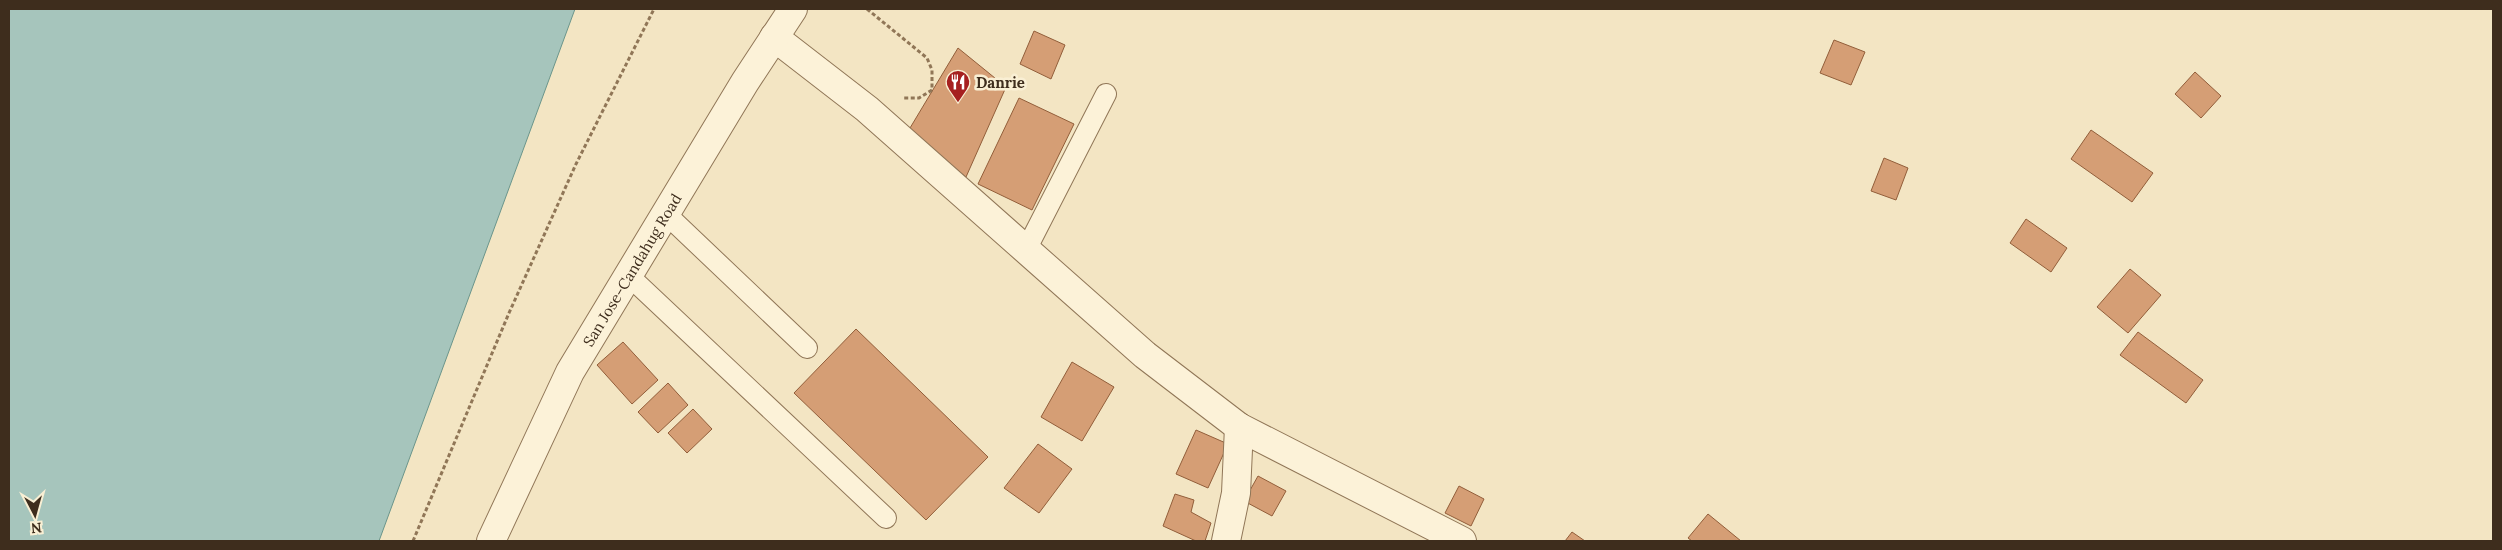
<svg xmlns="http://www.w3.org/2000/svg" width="2502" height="550" font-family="Lora,serif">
  <rect width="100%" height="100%" fill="#f3e5c3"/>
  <path fill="#a6c5bc" stroke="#6b958b" d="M9 9H575L379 541H9Z"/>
  <g fill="#d59e75" stroke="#925e3a">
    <path d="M1034 31 1065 45 1051 79 1020 64Z"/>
    <path d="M1834 40 1865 52 1851 85 1820 73Z"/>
    <path d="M958 48 1006 87 966 177 907 133Z"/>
    <path d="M2195 72 2221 96 2201 118 2175 94Z"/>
    <path d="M1019 98 1074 124 1032 210 978 184Z"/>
    <path d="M2091 130 2153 173 2132 202 2071 159Z"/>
    <path d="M1884 158 1908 168 1896 200 1871 191Z"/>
    <path d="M2026 219 2067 248 2051 272 2010 243Z"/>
    <path d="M2130 269 2161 295 2128 333 2097 307Z"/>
    <path d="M856 329 988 457 926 520 794 393Z"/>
    <path d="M2138 332 2203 380 2186 403 2120 355Z"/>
    <path d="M623 342 658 380 632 404 597 365Z"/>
    <path d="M1072 362 1114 387 1082 441 1041 417Z"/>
    <path d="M668 383 688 405 658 433 638 412Z"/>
    <path d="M693 409 712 429 687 453 668 433Z"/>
    <path d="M1196 430 1228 444 1208 488 1176 474Z"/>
    <path d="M1038 444 1072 469 1039 513 1004 488Z"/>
    <path d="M1258 476 1286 491 1272 516 1244 501Z"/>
    <path d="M1459 486 1484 499 1471 526 1445 513Z"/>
    <path d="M1175 494 1194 500 1191 512 1211 523 1205 541H1196L1163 526Z"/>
    <path d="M1708 514 1741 541H1692L1688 538Z"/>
    <path d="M1572 532 1585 541H1565Z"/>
  </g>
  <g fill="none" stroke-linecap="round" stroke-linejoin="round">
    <g stroke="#907657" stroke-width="22">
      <g id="service">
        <path d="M666 214 807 348"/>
        <path d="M1026 250 1106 94"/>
        <path d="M628 275 886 518"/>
      </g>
    </g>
    <g stroke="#907657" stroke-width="30">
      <g id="minor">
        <path d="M774 37 867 109 1145 355 1239 427 1462 541"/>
        <path d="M1226 541 1236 493 1239 427"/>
      </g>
    </g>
    <g stroke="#907657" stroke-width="30">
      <g id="tertiary">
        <path id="s1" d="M491 541 570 372 745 82 793 9"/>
      </g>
    </g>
    <g stroke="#907657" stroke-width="3" stroke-dasharray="4 2.5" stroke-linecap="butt">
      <path d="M867 9 927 58 932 70V90L919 98H904"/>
      <path d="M413 541 509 313 576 164 654 9"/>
    </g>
    <use href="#service" stroke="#fcf2d8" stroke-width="20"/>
    <use href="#minor" stroke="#fcf2d8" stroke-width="28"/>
    <use href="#tertiary" stroke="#fcf2d8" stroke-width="28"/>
  </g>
  <defs>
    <g id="restaurant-pin" transform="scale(1.25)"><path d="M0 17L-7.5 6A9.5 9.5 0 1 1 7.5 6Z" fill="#a62020" stroke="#f9efd4"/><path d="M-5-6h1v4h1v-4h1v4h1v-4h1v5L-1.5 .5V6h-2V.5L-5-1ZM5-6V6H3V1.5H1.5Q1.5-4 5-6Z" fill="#fff"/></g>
  </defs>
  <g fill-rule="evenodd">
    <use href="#restaurant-pin" x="958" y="82"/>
  </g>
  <g text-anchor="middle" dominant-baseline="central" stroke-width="5" stroke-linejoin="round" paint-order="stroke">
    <g font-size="15" font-weight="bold" fill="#3e2d1d" stroke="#f9efd4" text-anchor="start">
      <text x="976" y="82">Danrie</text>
    </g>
    <g font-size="15" fill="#3e2d1d" stroke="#f9efd4">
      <text stroke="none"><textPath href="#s1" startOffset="306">San Jose-Candahug Road</textPath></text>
    </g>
  </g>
  <rect width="2502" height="550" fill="none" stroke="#3e2d1d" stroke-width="20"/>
  <g transform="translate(35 515) rotate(174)" stroke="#f9efd4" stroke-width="4" paint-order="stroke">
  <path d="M0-4L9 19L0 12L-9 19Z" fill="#3e2d1d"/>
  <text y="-8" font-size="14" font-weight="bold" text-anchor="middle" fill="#3e2d1d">N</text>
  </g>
</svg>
